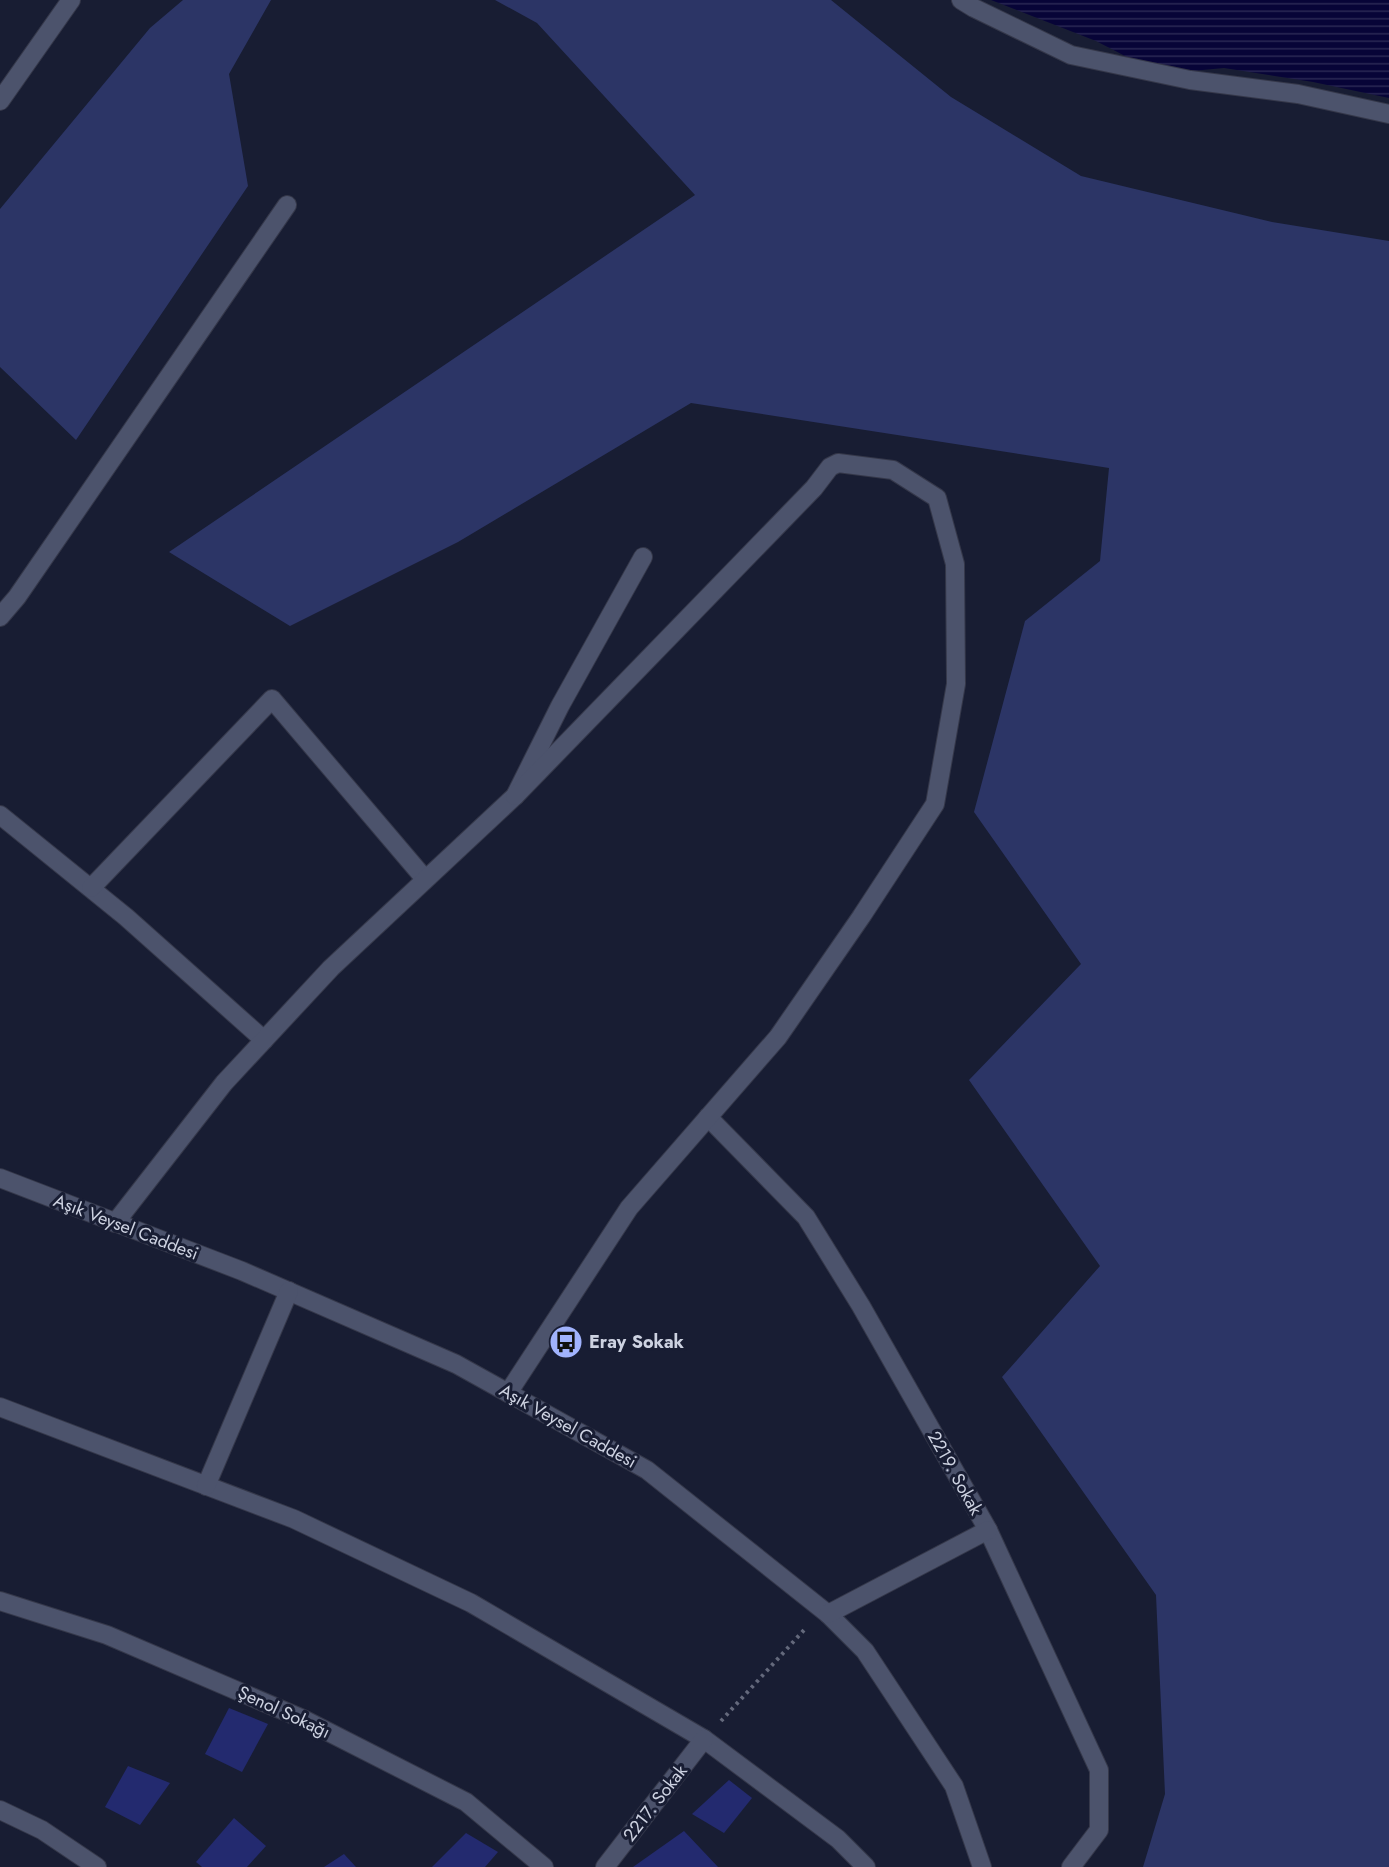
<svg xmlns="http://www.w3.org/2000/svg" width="1389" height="1867" font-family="Jost,sans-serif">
  <defs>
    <pattern id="water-rules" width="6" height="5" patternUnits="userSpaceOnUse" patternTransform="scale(1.5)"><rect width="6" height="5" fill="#070437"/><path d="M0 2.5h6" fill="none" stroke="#2a2854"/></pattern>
  </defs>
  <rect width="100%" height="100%" fill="#181d33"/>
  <g fill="#2c3566">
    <path d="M183 0H271L229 74 248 186 76 440 0 367V209L150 28Z"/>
    <path d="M495 0H831L951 97 1081 176 1272 222 1389 241V1867H1143L1165 1794 1156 1595 1002 1377 1100 1266 969 1080 1081 964 974 812 1025 621 1100 561 1109 468 691 403 458 542 290 626 169 552 695 195 537 23Z"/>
  </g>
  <path fill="url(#water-rules)" d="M991 0H1389V98L1313 82 1224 68 1160 74 1096 41Z"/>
  <g fill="#232a6f">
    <path d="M229 1708 268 1724 242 1772 205 1754Z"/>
    <path d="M128 1766 170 1783 140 1825 105 1807Z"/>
    <path d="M729 1780 752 1798 724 1833 692 1814Z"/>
    <path d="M234 1818 266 1846 247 1867H202L196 1862Z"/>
    <path d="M684 1831 718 1867H633Z"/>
    <path d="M466 1833 498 1852 485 1867H432Z"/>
    <path d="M344 1854 356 1867H324Z"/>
  </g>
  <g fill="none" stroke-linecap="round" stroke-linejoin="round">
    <g stroke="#35384a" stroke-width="20">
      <g id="minor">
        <path d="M961 0 974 8 1071 55 1190 80 1298 94 1389 114"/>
        <path d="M0 101 71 0"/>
        <path d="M0 617 17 597 287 205"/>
        <path d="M0 815 126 917 264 1040"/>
        <path d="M91 888 272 699 425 879"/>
        <path d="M708 1117 806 1217 861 1306 988 1530 1099 1770V1830L1071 1867"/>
        <path d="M0 1178 242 1271 456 1364 647 1470 828 1614 865 1651 954 1786 982 1867"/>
        <path d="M115 1223 224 1083 331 968 515 796 560 706 643 557"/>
        <path d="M508 1393 629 1208 778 1037 861 917 935 804 956 684 955 564 937 498 893 470 838 463 830 467 814 488 515 796"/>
        <path d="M0 1407 294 1519 471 1603 704 1739 838 1839 866 1867"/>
        <path d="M206 1486 289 1291"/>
        <path d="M0 1601 107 1635 303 1719 466 1802 544 1867"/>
        <path d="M828 1614 988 1530"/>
        <path d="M0 1810 42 1830 97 1867"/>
        <path d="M605 1867 704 1739"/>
      </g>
    </g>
    <path stroke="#64697c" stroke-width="4" stroke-dasharray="3 4.5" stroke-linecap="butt" d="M721 1721 805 1629"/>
    <use href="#minor" stroke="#4c536c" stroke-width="18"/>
  </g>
  <defs>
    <g id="bus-disc" transform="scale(1.725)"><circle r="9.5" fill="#a1b3fd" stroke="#181d33"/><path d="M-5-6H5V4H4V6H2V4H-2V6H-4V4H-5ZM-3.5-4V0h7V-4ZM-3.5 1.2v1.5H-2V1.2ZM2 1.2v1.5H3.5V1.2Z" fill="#111"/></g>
  </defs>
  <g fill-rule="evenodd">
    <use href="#bus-disc" x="566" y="1342"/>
  </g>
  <g text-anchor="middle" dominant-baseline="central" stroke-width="6" stroke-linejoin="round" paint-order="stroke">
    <g font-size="18" fill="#cdd2e1" stroke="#181d33">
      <text transform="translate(126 1227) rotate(21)">Aşık Veysel Caddesi</text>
      <text transform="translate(568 1426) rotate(29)">Aşık Veysel Caddesi</text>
      <text transform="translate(955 1473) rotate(61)">2219. Sokak</text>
      <text transform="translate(284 1712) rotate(25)">Şenol Sokağı</text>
      <text transform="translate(655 1803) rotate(-52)">2217. Sokak</text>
    </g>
    <g font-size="18" font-weight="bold" fill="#cdd2e1" stroke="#181d33" text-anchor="start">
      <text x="589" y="1342">Eray Sokak</text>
    </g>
  </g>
</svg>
